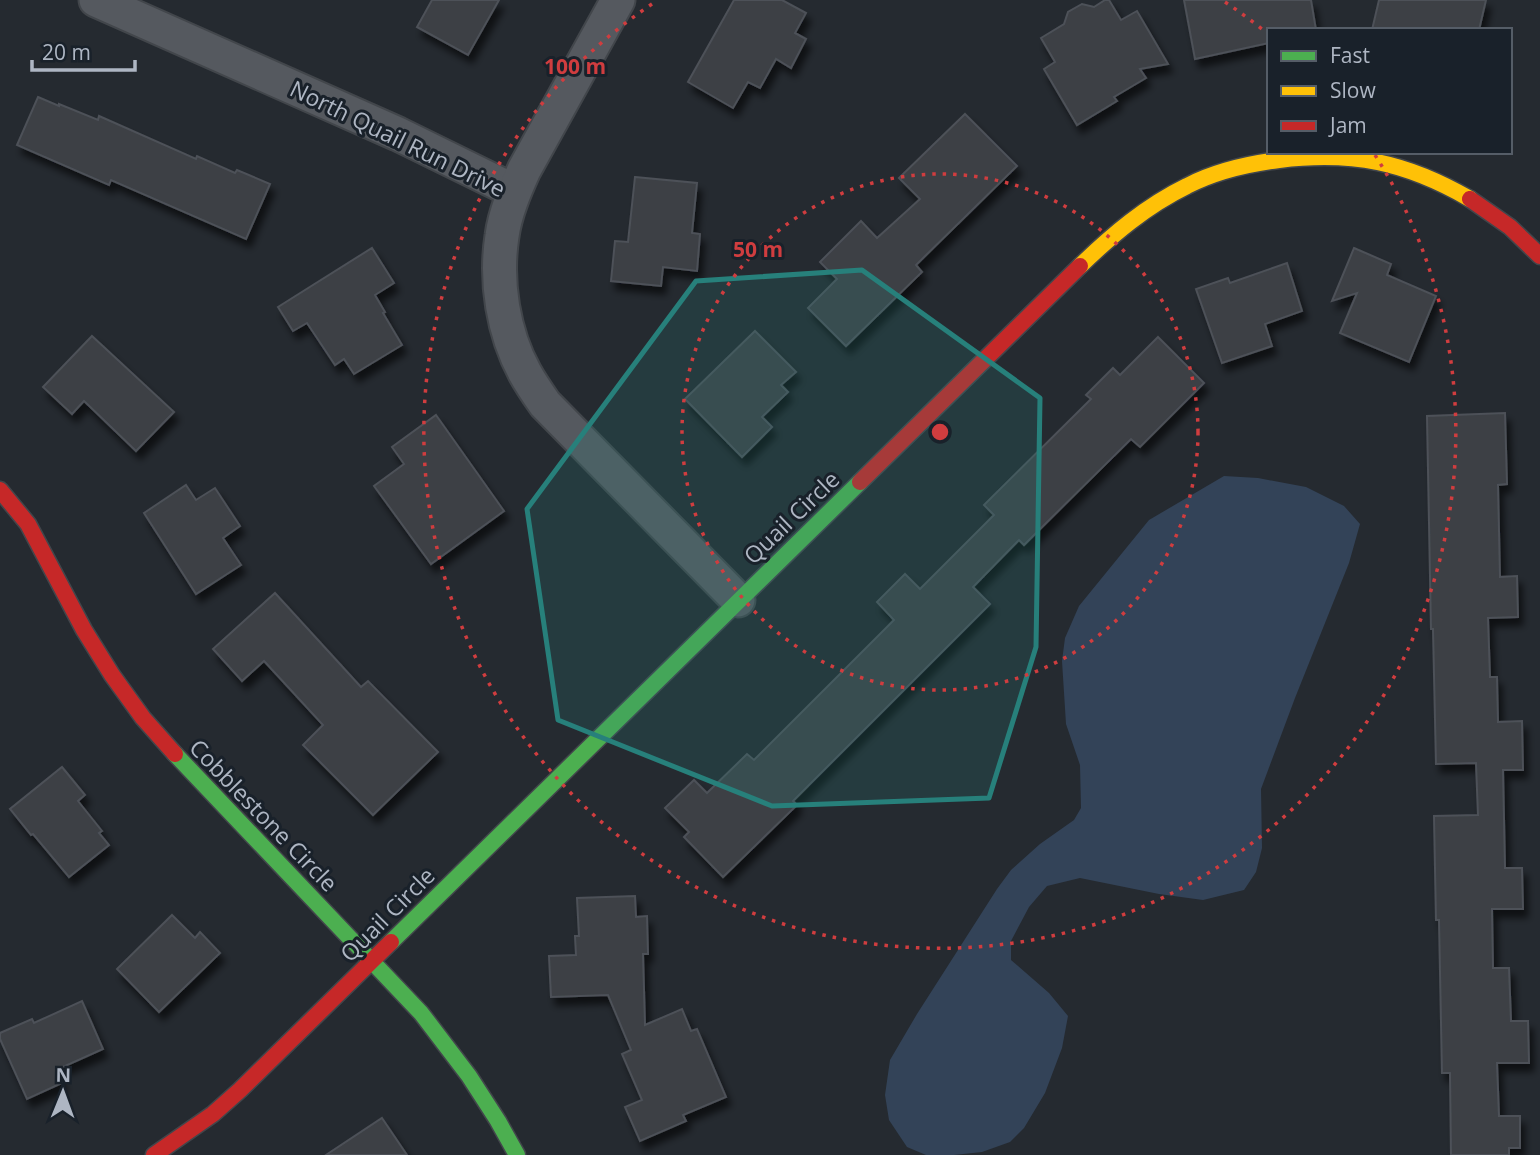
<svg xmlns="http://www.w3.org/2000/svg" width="1540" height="1155" font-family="'Open Sans',sans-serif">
  <defs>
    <filter id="shadow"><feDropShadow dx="4.5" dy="8" stdDeviation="3.5" flood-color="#0009"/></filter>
  </defs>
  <rect width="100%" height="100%" fill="#252a30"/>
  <path fill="#334358" d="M1224 476 1258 478 1306 487 1344 506 1360 524 1349 563 1295 698 1261 789 1262 848 1256 872 1244 890 1203 900 1159 894 1080 878 1047 886 1029 907 1011 941V960L1049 993 1068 1016 1062 1048 1045 1093 1024 1128 1010 1142 982 1152 954 1155H926L907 1147 889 1120 885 1095 890 1060 917 1014 997 889 1011 870 1040 844 1074 820 1081 808 1080 765 1066 724 1062 661 1065 638 1079 606 1149 520Z"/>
  <g fill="#3c4045" stroke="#4d5158" stroke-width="2" filter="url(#shadow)">
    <path d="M432 0H499L468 55 417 27Z"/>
    <path d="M734 0H782L806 13 795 33 806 39 791 68 776 59 760 88 748 82 733 108 688 82Z"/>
    <path d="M1105 0H1109L1121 20 1137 11 1168 64 1140 69 1146 78 1114 97 1117 101 1077 125 1044 69 1055 62 1041 38 1064 24 1068 12 1082 4 1094 7Z"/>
    <path d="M1184 0H1311L1316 30H1269V43L1195 59Z"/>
    <path d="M1379 0H1486L1479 30H1372Z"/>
    <path d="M38 97 59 106V104L98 120 99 116 196 159 197 156 235 173 237 170 270 184 246 239 111 180 109 185 17 145Z"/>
    <path d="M965 114 1017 166 916 265 922 272 846 346 808 308 837 279 820 262 861 221 877 238 920 199 899 178Z"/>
    <path d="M635 177 697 183 692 233 700 234 697 271 663 267 661 286 611 281 615 241 628 242Z"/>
    <path d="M372 248 394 283 375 295 385 312 383 313 402 345 354 374 344 359 335 365 307 323 293 331 278 307Z"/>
    <path d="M1354 248 1391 264 1387 275 1436 296 1409 362 1340 333 1357 293 1332 301Z"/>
    <path d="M1287 263 1302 311 1265 324 1272 346 1222 363 1196 289 1228 278 1230 283Z"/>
    <path d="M755 331 796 372 781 385 788 392 762 417 772 427 742 457 685 399Z"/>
    <path d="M92 336 174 412 136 451 84 401 72 414 43 387Z"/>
    <path d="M1158 337 1204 383 1140 447 1131 439 1024 545 1019 540 973 587 990 604 793 801 797 805 723 877 684 837 689 832 665 808 694 780 707 793 747 754 754 760 894 620 877 602 905 574 920 589 994 515 984 505 1091 399 1086 395 1113 368 1120 375Z"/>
    <path d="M1505 413 1507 484 1498 485 1500 577 1517 576 1518 617 1488 618 1490 677H1497L1498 722 1522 721 1523 770H1503L1505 868H1522L1523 909H1492L1493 968H1509L1511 1021H1528L1529 1063H1497L1499 1116H1520V1148H1509V1155H1451L1450 1073H1442L1439 920H1436L1434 816 1478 815 1476 763 1436 764 1433 629H1431L1427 416Z"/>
    <path d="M436 415 504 511 431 564 374 486 404 464 392 447Z"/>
    <path d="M186 485 196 500 215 488 240 526 223 538 241 565 196 594 144 513Z"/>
    <path d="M275 593 361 687 368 681 438 752 373 815 303 745 323 725 264 661 242 681 213 649Z"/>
    <path d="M62 767 85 795 78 801 102 831 99 833 109 845 69 877 33 834 31 835 10 809Z"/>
    <path d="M635 896 636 917 647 916 648 954H643L645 1025 682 1009 691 1031 697 1029 726 1097 683 1115 686 1121 640 1141 625 1107 642 1100 622 1054 631 1050 608 995 551 997 549 956 576 955 575 936H579L577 898Z"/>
    <path d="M172 915 195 938 200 932 220 953 159 1012 117 969Z"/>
    <path d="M82 1001 103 1049 56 1070 62 1083 27 1099 0 1039V1033L32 1019 34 1023Z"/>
    <path d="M382 1118 407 1155H326Z"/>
  </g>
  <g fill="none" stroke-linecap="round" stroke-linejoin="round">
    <g stroke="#42464b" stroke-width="37">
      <g id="street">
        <path d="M96 0 398 134 514 191"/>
        <path d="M618 0 524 170C515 190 505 213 502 236 495 281 503 333 525 373 531 384 538 394 545 404L738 600"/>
      </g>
    </g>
    <g stroke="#42464b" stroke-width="19">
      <g id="fast">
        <path d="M175 754 421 1013 469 1076 498 1121 517 1155"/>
        <path d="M391 942 860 482"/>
      </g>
    </g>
    <g stroke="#42464b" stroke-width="19">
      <path id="slow" d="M1080 266C1112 235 1146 206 1187 186 1216 171 1247 164 1279 160 1353 151 1406 162 1470 199"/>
    </g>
    <g stroke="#42464b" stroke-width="19">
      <g id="jam">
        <path d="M1470 199 1510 227 1540 256"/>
        <path d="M860 482 1080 266"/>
        <path d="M0 490 28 524 84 630 112 675 143 718 175 754"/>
        <path d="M154 1155 213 1114 240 1090 391 942"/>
      </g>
    </g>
    <use href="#street" stroke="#55595f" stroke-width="33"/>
    <use href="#fast" stroke="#4caf50" stroke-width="16"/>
    <use href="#slow" stroke="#ffc107" stroke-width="16"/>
    <use href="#jam" stroke="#c62828" stroke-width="16"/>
  </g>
  <path fill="#27807b" fill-opacity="0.2" stroke="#27807b" stroke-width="5" stroke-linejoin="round" d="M862 270 1040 398 1036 647 989 798 772 806 558 720 527 509 696 281Z"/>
  <g fill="none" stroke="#d03d3f" stroke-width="3.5" stroke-dasharray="3.5 7">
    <circle cx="940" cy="432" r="258"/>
    <path d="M1225 2A516 516 0 0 1 1268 34M1375 155A516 516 0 1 1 655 2"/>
  </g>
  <g text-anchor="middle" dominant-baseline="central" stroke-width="6" stroke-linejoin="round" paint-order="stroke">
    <g font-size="23" fill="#aeb6c3" stroke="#19212a">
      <text transform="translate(398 138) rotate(26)">North Quail Run Drive</text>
      <text transform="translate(791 517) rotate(-44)">Quail Circle</text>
      <text transform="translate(264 815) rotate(46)">Cobblestone Circle</text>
      <text transform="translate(387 914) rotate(-45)">Quail Circle</text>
    </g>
  </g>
  <circle cx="940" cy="432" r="10" fill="#d03d3f" stroke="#19212a" stroke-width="3.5"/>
  <g font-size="21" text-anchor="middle" font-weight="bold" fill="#d03d3f" stroke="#19212a" stroke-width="6" stroke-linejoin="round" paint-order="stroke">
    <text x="575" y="74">100 m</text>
    <text x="758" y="257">50 m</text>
  </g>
  <rect x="1267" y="28" width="245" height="126" fill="#19212a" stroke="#555d67" stroke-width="2"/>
  <rect x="1281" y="51" width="35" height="10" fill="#4caf50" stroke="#555d67" stroke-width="2"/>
  <text x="1330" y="63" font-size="21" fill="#aeb6c3">Fast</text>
  <rect x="1281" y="86" width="35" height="10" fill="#ffc107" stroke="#555d67" stroke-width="2"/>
  <text x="1330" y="98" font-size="21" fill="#aeb6c3">Slow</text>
  <rect x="1281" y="121" width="35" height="10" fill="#c62828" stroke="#555d67" stroke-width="2"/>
  <text x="1330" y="133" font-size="21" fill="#aeb6c3">Jam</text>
  <g transform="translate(63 1092) rotate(1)" stroke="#19212a" stroke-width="5" paint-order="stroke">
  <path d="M0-5L12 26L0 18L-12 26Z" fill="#aeb6c3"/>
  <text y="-10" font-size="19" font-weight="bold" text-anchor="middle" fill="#aeb6c3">N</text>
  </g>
  <path d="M32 60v10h103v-10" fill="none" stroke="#aeb6c3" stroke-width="3.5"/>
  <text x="42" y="60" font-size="21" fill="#aeb6c3" stroke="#19212a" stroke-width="5" paint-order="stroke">20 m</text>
</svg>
